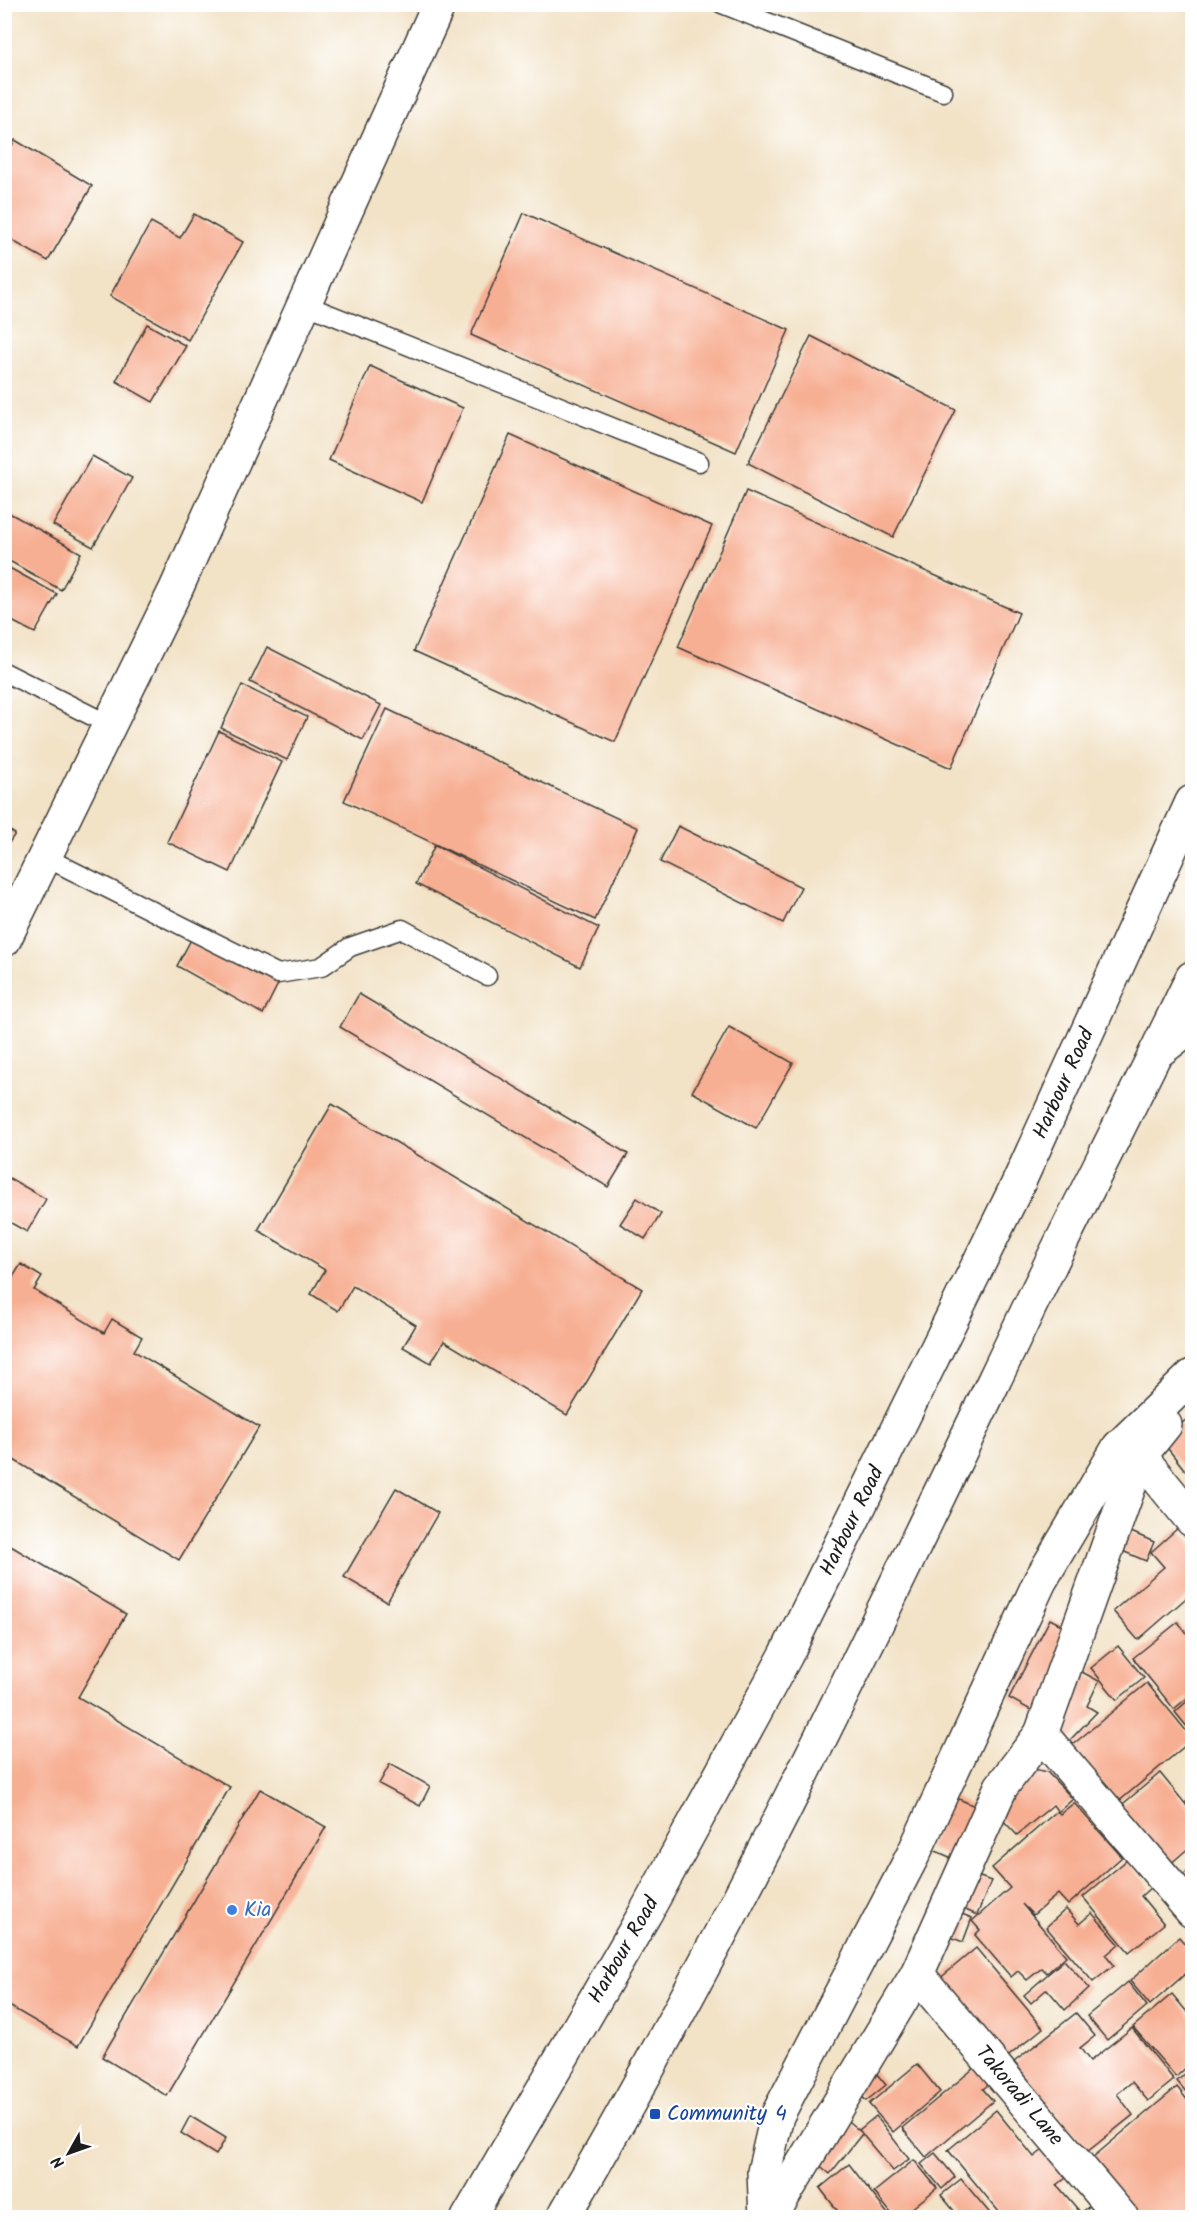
<svg xmlns="http://www.w3.org/2000/svg" width="1197" height="2222" font-family="Kalam,sans-serif">
  <rect width="100%" height="100%" fill="#fff"/>
  <filter id="ink" filterUnits="userSpaceOnUse"><feTurbulence type="fractalNoise" baseFrequency=".0167" numOctaves="2"/><feDisplacementMap in="SourceGraphic" scale="12" xChannelSelector="R" yChannelSelector="G"/><feConvolveMatrix kernelMatrix="1 2 1 2 8 2 1 2 1" color-interpolation-filters="sRGB"/></filter>
  <filter id="wash" filterUnits="userSpaceOnUse"><feTurbulence type="fractalNoise" baseFrequency=".008" numOctaves="4" result="noise"/><feDisplacementMap in="SourceGraphic" scale="24" xChannelSelector="R" yChannelSelector="G"/><feGaussianBlur stdDeviation="1.35" result="paint"/><feColorMatrix in="noise" values="0 0 0 0 0 0 0 0 0 0 0 0 0 0 0 0 0 1.4 0 .05"/><feComposite in="paint" operator="in"/></filter>
  <g filter="url(#wash)">
    <rect width="100%" height="100%" fill="#f2e2c6"/>
    <g id="blocks">
      <g fill="#f7af93">
        <path d="M15 140 92 186 48 261 4 236V159Z"/>
        <path d="M524 213 789 330 736 452 471 335Z"/>
        <path d="M194 214 243 242 188 340 110 296 151 222 180 238Z"/>
        <path d="M147 324 186 346 153 402 116 381Z"/>
        <path d="M811 336 956 410 893 537 748 463Z"/>
        <path d="M370 366 463 408 422 502 329 460Z"/>
        <path d="M510 435 712 526 615 742 414 651Z"/>
        <path d="M92 456 132 478 93 547 53 525Z"/>
        <path d="M746 491 1019 613 951 768 678 647Z"/>
        <path d="M4 510 81 553 61 590 4 558Z"/>
        <path d="M4 565 57 594 35 633 4 617Z"/>
        <path d="M267 647 381 705 363 740 250 682Z"/>
        <path d="M242 685 307 717 287 760 221 728Z"/>
        <path d="M387 709 638 828 595 920 344 801Z"/>
        <path d="M219 731 282 762 230 872 167 842Z"/>
        <path d="M678 826 801 887 783 923 660 862Z"/>
        <path d="M4 827 15 834 4 850Z"/>
        <path d="M435 845 599 928 580 967 416 884Z"/>
        <path d="M194 934 279 982 263 1014 177 966Z"/>
        <path d="M359 994 628 1154 608 1187 340 1027Z"/>
        <path d="M729 1027 793 1063 756 1128 692 1092Z"/>
        <path d="M332 1104 642 1289 567 1415 444 1341 431 1363 403 1347 416 1325 353 1286 338 1311 311 1294 325 1270 258 1230Z"/>
        <path d="M4 1175 46 1199 27 1232 4 1219Z"/>
        <path d="M637 1198 661 1214 645 1239 620 1224Z"/>
        <path d="M21 1264 42 1277 34 1290 104 1333 112 1319 142 1337 134 1351 259 1427 179 1560 4 1454V1272L13 1277Z"/>
        <path d="M1192 1415V1479L1161 1440Z"/>
        <path d="M396 1488 438 1513 387 1602 344 1577Z"/>
        <path d="M1122 1528 1154 1542 1146 1561 1113 1547Z"/>
        <path d="M1178 1528 1192 1544V1593L1138 1640 1113 1611 1164 1567 1151 1552Z"/>
        <path d="M4 1542 126 1614 78 1697 230 1787 78 2046 4 2003Z"/>
        <path d="M1050 1619 1077 1633 1036 1713 1009 1698Z"/>
        <path d="M1178 1622 1192 1640V1694L1174 1709 1133 1658Z"/>
        <path d="M1118 1646 1144 1678 1117 1700 1091 1668Z"/>
        <path d="M1080 1671 1099 1681 1087 1706 1097 1712 1069 1741 1058 1736Z"/>
        <path d="M1147 1683 1192 1738V1740L1118 1802 1071 1746Z"/>
        <path d="M1192 1697V1733L1175 1712Z"/>
        <path d="M390 1764 430 1786 420 1806 379 1784Z"/>
        <path d="M1033 1769 1047 1772 1073 1799 1058 1812 1053 1805 1017 1835 996 1813Z"/>
        <path d="M1160 1773 1192 1812V1845L1168 1866 1118 1808Z"/>
        <path d="M260 1789 326 1827 167 2096 102 2057Z"/>
        <path d="M952 1796 984 1810 961 1862 929 1848Z"/>
        <path d="M1192 1796V1810L1186 1802Z"/>
        <path d="M1074 1803 1122 1857 1068 1905 1058 1894 1033 1915 1022 1904 1066 1956 1047 1973 1042 1968 1027 1980 1018 1971 1011 1977 975 1935 980 1930 972 1921 1010 1888 992 1868 1057 1811 1060 1814Z"/>
        <path d="M1127 1860 1150 1888 1141 1896 1164 1924 1129 1952 1083 1897Z"/>
        <path d="M1192 1867V1892L1180 1877Z"/>
        <path d="M972 1874 991 1881 977 1915 959 1907Z"/>
        <path d="M1066 1909 1079 1924 1092 1913 1119 1944 1106 1955 1114 1965 1093 1982 1046 1927Z"/>
        <path d="M952 1910 972 1918 963 1942 943 1934Z"/>
        <path d="M1179 1937 1192 1952V1968L1150 2005 1130 1981Z"/>
        <path d="M976 1948 1043 2028 1005 2059 938 1980Z"/>
        <path d="M1064 1960 1089 1988 1065 2010 1047 1989 1031 2003 1024 1995Z"/>
        <path d="M1128 1982 1147 2006 1107 2040 1087 2016Z"/>
        <path d="M1172 1994 1192 2018V2062L1176 2077 1133 2027Z"/>
        <path d="M1076 2013 1095 2036 1080 2048 1090 2061 1132 2028 1174 2080 1148 2101 1132 2082 1117 2094 1133 2115 1087 2152 1014 2062Z"/>
        <path d="M917 2064 940 2092 893 2132 869 2104Z"/>
        <path d="M979 2064 993 2081 983 2089 993 2101 926 2157 902 2128Z"/>
        <path d="M871 2067 886 2085 866 2101 852 2084Z"/>
        <path d="M1192 2068V2099L1177 2081Z"/>
        <path d="M1177 2087 1192 2106V2218H1141L1092 2158Z"/>
        <path d="M996 2110 1034 2157 1043 2150 1066 2178 1057 2185 1081 2213 1092 2204 1103 2218H1004L948 2150Z"/>
        <path d="M190 2116 226 2138 216 2155 181 2133Z"/>
        <path d="M876 2116 909 2159 893 2171 862 2134 830 2174 810 2157 843 2117 862 2133 859 2130Z"/>
        <path d="M935 2153 955 2177 942 2189 921 2164Z"/>
        <path d="M914 2160 937 2188 900 2218H895L874 2192Z"/>
        <path d="M849 2164 891 2218H843L820 2188Z"/>
        <path d="M961 2179 994 2218H960L941 2195Z"/>
      </g>
    </g>
  </g>
  <g filter="url(#ink)">
    <use href="#blocks" fill-opacity="0" stroke="#3c3a36" stroke-width="1.5"/>
    <g fill="none" stroke-linecap="round" stroke-linejoin="round">
      <g stroke="#3c3a36" stroke-width="21">
        <g id="service">
          <path d="M722 4 943 92"/>
          <path d="M304 304 699 462"/>
          <path d="M4 672 110 725"/>
          <path d="M45 857 278 974 321 967 350 947 402 929 487 976"/>
        </g>
      </g>
      <g stroke="#3c3a36" stroke-width="36">
        <g id="minor">
          <path d="M4 940 176 589 439 4"/>
          <path d="M1140 1456 1192 1520"/>
          <path d="M1041 1734 1140 1456 1165 1425"/>
          <path id="s1" d="M917 1974 1122 2218"/>
          <path d="M766 2218 764 2172 777 2116 913 1855 1040 1581 1119 1447 1192 1376"/>
          <path d="M770 2218 917 1974 1001 1787 1041 1734 1192 1911"/>
        </g>
      </g>
      <g stroke="#3c3a36" stroke-width="36">
        <path id="tertiary" d="M1156 1053 1192 1025"/>
      </g>
      <g stroke="#3c3a36" stroke-width="36">
        <g id="trunk">
          <path id="s2" d="M468 2218 646 1912 786 1655 1017 1186 1192 802"/>
          <path d="M563 2218C736 1924 881 1616 1028 1310 1082 1199 1139 1089 1192 978"/>
        </g>
      </g>
      <use href="#service" stroke="#fff" stroke-width="18"/>
      <use href="#minor" stroke="#fff" stroke-width="33"/>
      <use href="#tertiary" stroke="#fff" stroke-width="33"/>
      <use href="#trunk" stroke="#fff" stroke-width="33"/>
    </g>
  </g>
  <circle fill="#3f7fe0" stroke="#fff" stroke-width="2" cx="232" cy="1910" r="6"/>
  <rect fill="#1a4fb4" stroke="#fff" stroke-width="2" x="649" y="2108" width="12" height="12" rx="3"/>
  <g text-anchor="middle" dominant-baseline="central" stroke-width="4.5" stroke-linejoin="round" paint-order="stroke">
    <g font-size="21" fill="#1c1c1c" stroke="#fff">
      <text stroke="none"><textPath href="#s2" startOffset="1282">Harbour Road</textPath></text>
      <text stroke="none"><textPath href="#s2" startOffset="796">Harbour Road</textPath></text>
      <text stroke="none"><textPath href="#s2" startOffset="310">Harbour Road</textPath></text>
      <text stroke="none"><textPath href="#s1" startOffset="159">Takoradi Lane</textPath></text>
    </g>
    <g font-size="21" fill="#366cbe" stroke="#fff" text-anchor="start">
      <text x="244" y="1910">Kia</text>
    </g>
    <g font-size="21" fill="#164399" stroke="#fff" text-anchor="start">
      <text x="667" y="2114">Community 4</text>
    </g>
  </g>
  <rect width="1197" height="2222" fill="none" stroke="#fff" stroke-width="24"/>
  <g transform="translate(69 2153) rotate(230)" stroke="#ffffff" stroke-width="4.5" paint-order="stroke">
  <path d="M0-4.5L10 22L0 15L-10 22Z" fill="#1c1c1c"/>
  <text y="-9" font-size="16" font-weight="bold" text-anchor="middle" fill="#1c1c1c">N</text>
  </g>
</svg>
